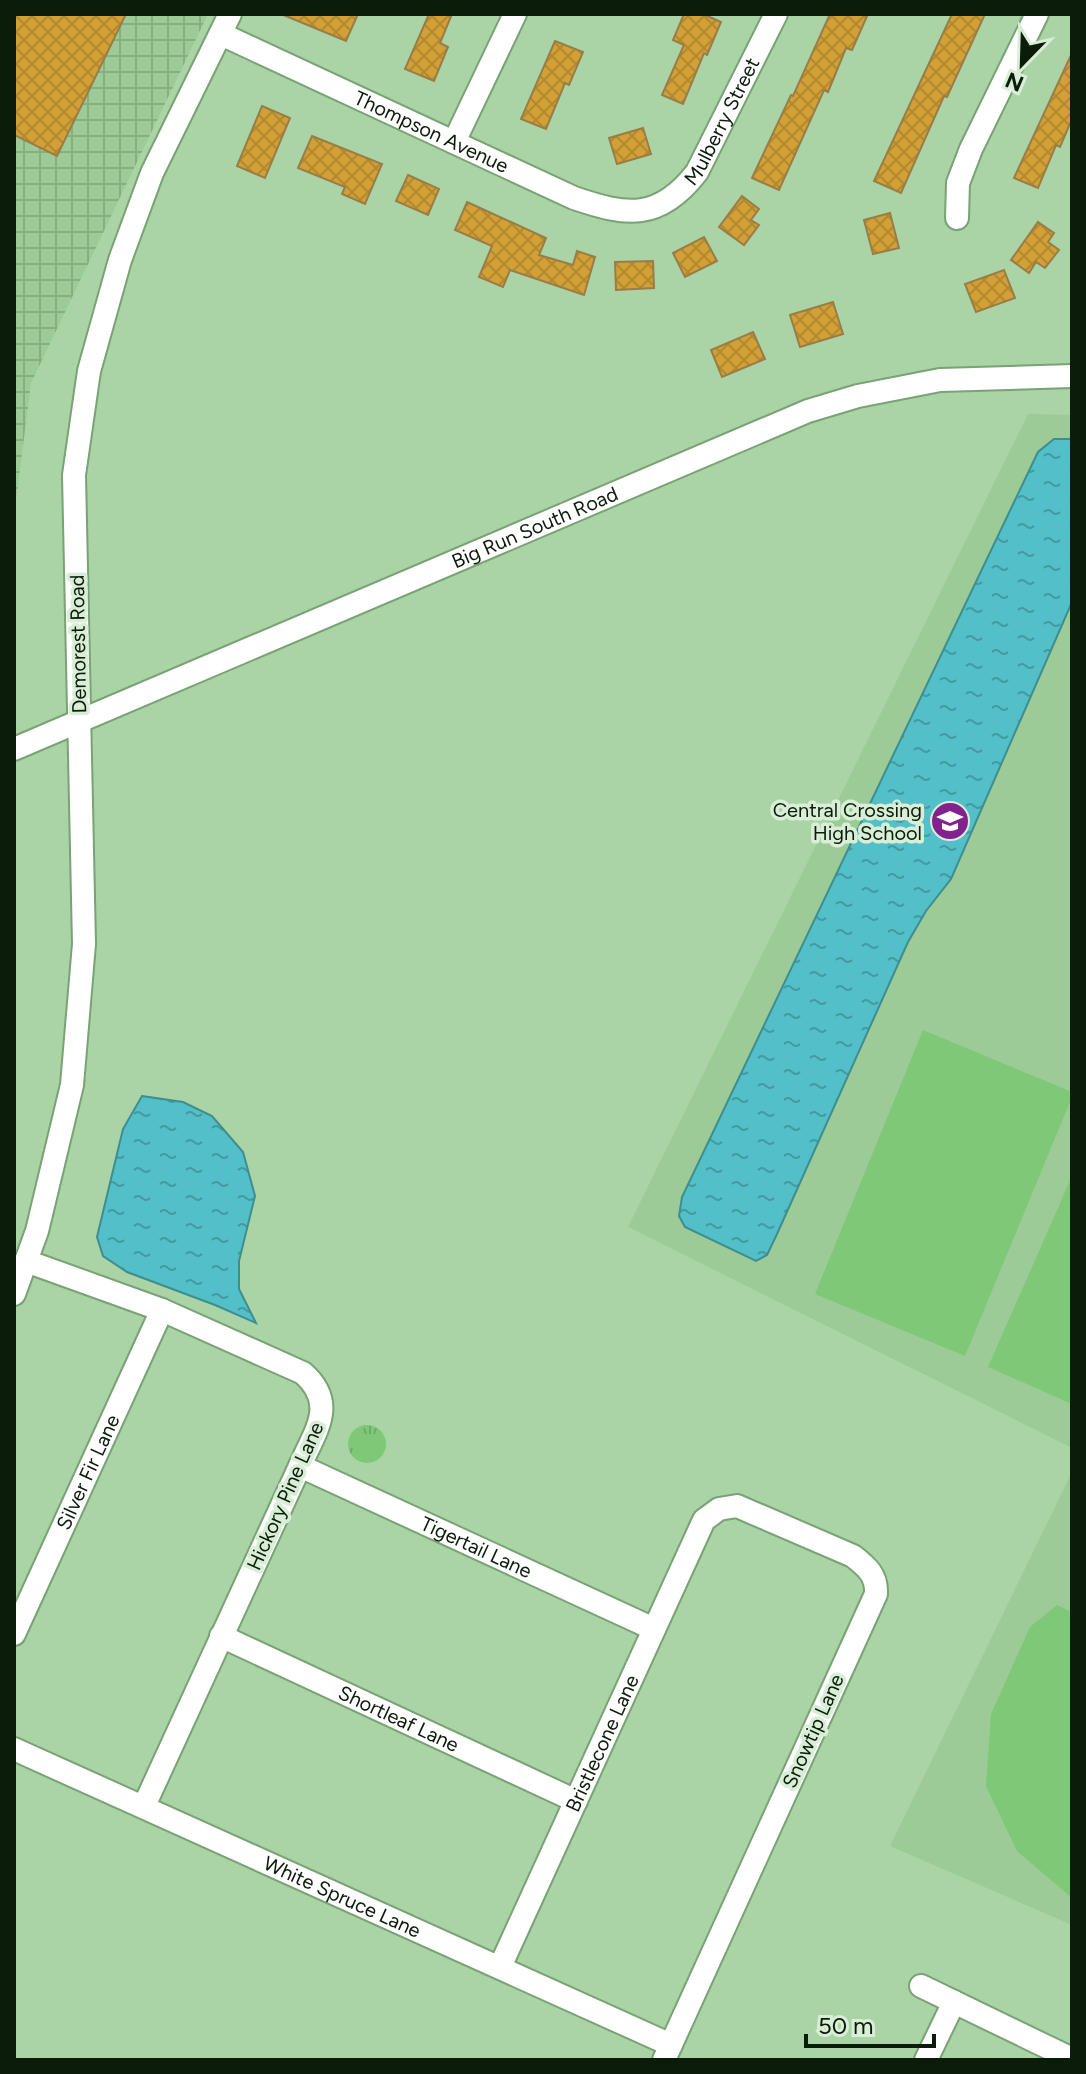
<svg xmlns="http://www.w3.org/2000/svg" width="1086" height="2074" font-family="Figtree,sans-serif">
  <defs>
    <pattern id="industrial-grid" width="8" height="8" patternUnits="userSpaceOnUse" patternTransform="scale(2)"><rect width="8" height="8" fill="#9ccb97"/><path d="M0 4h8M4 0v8" fill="none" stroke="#85ae81"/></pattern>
    <pattern id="grass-tufts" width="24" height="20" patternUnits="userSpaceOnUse" patternTransform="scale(2)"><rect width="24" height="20" fill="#7fc878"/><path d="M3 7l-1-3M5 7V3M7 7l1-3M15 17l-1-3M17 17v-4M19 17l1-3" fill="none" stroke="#6dab66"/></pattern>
    <pattern id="water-ripples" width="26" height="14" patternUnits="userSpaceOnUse" patternTransform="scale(2)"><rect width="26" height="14" fill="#53bfc8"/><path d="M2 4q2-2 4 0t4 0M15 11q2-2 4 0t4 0" fill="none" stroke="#439aa1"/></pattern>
    <pattern id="building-cross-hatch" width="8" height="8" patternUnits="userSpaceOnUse" patternTransform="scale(2)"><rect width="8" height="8" fill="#d2a036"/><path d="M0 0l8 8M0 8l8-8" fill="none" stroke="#b3892e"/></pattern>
  </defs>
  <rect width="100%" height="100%" fill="#aad4a5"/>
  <g fill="#9ccb97">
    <path d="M1028 414 1072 415V1448L628 1227Z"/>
    <path d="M1072 1472V1925L890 1846Z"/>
  </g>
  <path fill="url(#industrial-grid)" d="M14 14H208L31 383 14 516Z"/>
  <circle fill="url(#grass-tufts)" cx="367" cy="1444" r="19"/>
  <g fill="#7fc878">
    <path d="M923 1030 1072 1092V1097L965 1356 815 1294Z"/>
    <path d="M1072 1176V1404L988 1367Z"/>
    <path d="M1057 1605 1072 1612V1898L1017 1851 986 1786 991 1714 1030 1627Z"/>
  </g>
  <g fill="url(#water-ripples)" stroke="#3e8e8f" stroke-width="2">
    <path d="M1054 439H1072V602L951 879 926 911 908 942 777 1234 767 1255 756 1261 685 1227 679 1216 682 1197 1038 452Z"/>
    <path d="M142 1096 183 1102 212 1116 243 1152 255 1196 239 1261V1289L256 1323 215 1305 127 1272 103 1256 97 1237 123 1129Z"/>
  </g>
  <g fill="url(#building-cross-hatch)" stroke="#997d48" stroke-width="2">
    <path d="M14 14H126L57 156 14 135Z"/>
    <path d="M281 14H358L346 41Z"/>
    <path d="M429 14H452L440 43 448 47 434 81 405 69Z"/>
    <path d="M684 14H703L721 22 707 55 704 53 683 104 662 95 684 45 673 40Z"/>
    <path d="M830 14H868L852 50 846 48 828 92 824 90 779 190 752 178 791 95 793 96Z"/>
    <path d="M952 14H985L947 97 944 96 901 193 874 181Z"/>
    <path d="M555 41 583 52 569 85 565 83 546 129 521 119Z"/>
    <path d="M1072 53V119L1060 147 1056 145 1038 188 1014 178Z"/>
    <path d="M262 106 290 118 265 178 237 166Z"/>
    <path d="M643 128 651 154 617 164 609 138Z"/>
    <path d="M312 136 382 164 365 204 342 194 345 187 298 168Z"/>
    <path d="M408 175 439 189 428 215 396 201Z"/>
    <path d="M742 196 759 209 751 220 759 225 744 245 719 227Z"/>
    <path d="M467 202 546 238 539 255 573 265 577 251 595 257 584 295 510 270 503 287 479 277 492 246 455 230Z"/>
    <path d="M890 213 899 248 873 254 864 220Z"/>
    <path d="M1038 222 1054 233 1048 242 1059 250 1045 268 1036 262 1029 273 1011 260Z"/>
    <path d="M704 237 717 261 685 277 673 253Z"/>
    <path d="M653 261 654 288 616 290 615 262Z"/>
    <path d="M1004 270 1015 298 976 312 965 284Z"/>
    <path d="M833 302 843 334 800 347 790 315Z"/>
    <path d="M753 332 765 359 722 377 711 350Z"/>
  </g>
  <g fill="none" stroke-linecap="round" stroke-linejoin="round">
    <g stroke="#79a275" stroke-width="26">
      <g id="minor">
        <path id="s1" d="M221 34 574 198C627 216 659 221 697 172L776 14"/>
        <path d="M454 142 515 14"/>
        <path d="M957 218 958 183 971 149 1037 14"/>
        <path id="s2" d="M14 749 808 411 858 396 940 380 1072 376"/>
        <path d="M26 1261 162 1310 303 1373C338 1404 315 1431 300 1466L144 1806"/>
        <path d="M14 1294 37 1231 72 1085 84 944 74 475 89 371 120 260 152 173 230 14"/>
        <path id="s3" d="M300 1466 654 1629"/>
        <path id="s4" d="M14 1634 162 1310"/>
        <path id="s5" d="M221 1636 576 1801"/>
        <path id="s6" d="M14 1749 671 2045"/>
        <path id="s7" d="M500 1967 704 1520 719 1509 737 1506 853 1556C867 1567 877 1575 876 1594L664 2060"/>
        <path d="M921 1986 1072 2059"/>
        <path d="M926 2060 954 2002"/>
      </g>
    </g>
    <use href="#minor" stroke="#fff" stroke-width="22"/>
  </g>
  <defs>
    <g id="school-disc" transform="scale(2)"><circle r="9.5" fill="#81228e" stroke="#d9eed6"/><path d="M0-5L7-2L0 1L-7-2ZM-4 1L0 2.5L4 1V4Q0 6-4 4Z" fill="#fff"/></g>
  </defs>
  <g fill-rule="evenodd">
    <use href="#school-disc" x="950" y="821"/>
  </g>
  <g text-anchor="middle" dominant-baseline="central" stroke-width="7" stroke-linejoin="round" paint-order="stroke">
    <g font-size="20" fill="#0c1c0b" stroke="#d9eed6">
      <text stroke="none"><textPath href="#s1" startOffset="584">Mulberry Street</textPath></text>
      <text stroke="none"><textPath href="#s1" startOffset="232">Thompson Avenue</textPath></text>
      <text stroke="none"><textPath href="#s2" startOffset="566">Big Run South Road</textPath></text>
      <text transform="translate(78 644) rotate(-91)">Demorest Road</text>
      <text stroke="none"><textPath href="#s4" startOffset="178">Silver Fir Lane</textPath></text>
      <text transform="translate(285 1496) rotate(-66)">Hickory Pine Lane</text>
      <text stroke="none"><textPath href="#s3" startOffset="194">Tigertail Lane</textPath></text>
      <text stroke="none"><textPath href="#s5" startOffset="196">Shortleaf Lane</textPath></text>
      <text transform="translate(813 1731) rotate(-66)">Snowtip Lane</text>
      <text stroke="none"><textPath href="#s7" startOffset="246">Bristlecone Lane</textPath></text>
      <text stroke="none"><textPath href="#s6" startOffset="360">White Spruce Lane</textPath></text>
    </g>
    <g font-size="20" fill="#0c1c0b" stroke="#d9eed6" text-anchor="end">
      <text x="922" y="810">Central Crossing<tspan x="922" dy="23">High School</tspan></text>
    </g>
  </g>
  <rect width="1086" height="2074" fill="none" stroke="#0c1c0b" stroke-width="32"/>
  <g transform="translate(1022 64) rotate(203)" stroke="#d9eed6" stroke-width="6" paint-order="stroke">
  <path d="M0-6L14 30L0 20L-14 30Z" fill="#0c1c0b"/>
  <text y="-12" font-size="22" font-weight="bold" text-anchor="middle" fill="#0c1c0b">N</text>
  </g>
  <path d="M806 2034v12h128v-12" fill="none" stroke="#0c1c0b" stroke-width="4"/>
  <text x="818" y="2034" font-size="24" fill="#0c1c0b" stroke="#d9eed6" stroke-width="6" paint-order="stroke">50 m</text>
</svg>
